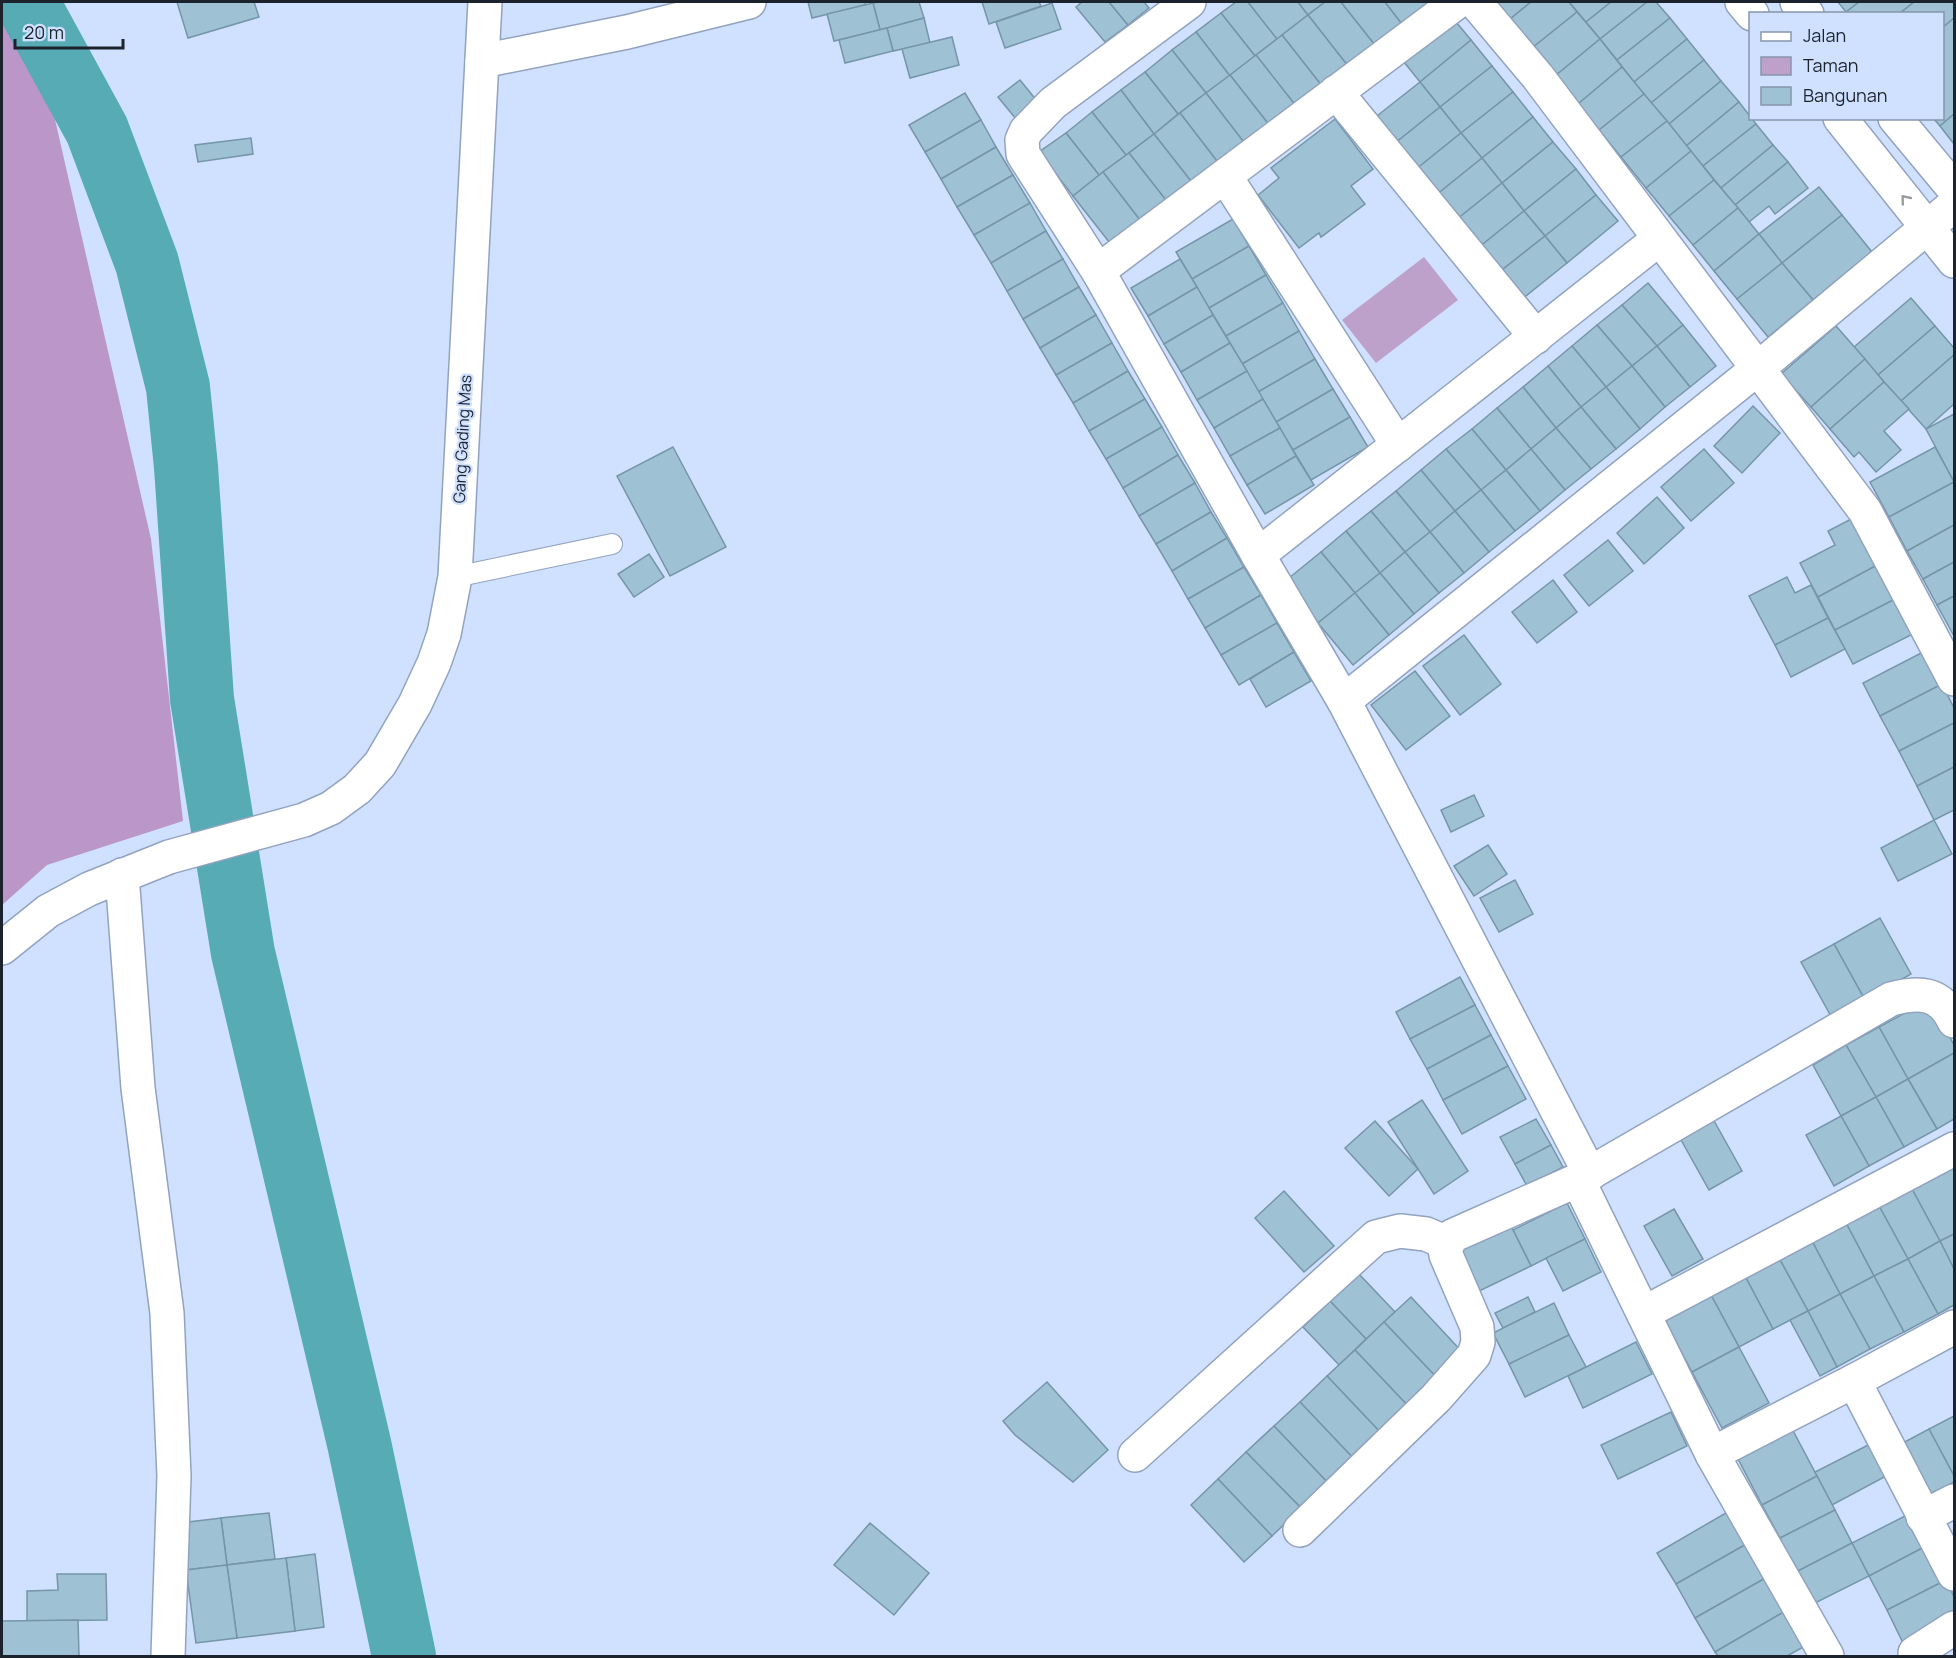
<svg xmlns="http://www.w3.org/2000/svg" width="1956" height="1658" font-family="Manrope,sans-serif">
  <rect width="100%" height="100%" fill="#cfe1ff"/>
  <path fill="#bea1ca" d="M1424 257 1458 300 1376 363 1342 320Z"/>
  <path fill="#ba96c9" d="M2 13 51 102 151 539 183 821 47 865 2 905Z"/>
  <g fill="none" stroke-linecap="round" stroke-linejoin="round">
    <path stroke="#56abb5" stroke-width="64" d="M27 2 97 130 147 263 178 387 186 467 202 699 243 953 359 1443 404 1656"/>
  </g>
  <g fill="#9fc1d4" stroke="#7596a8" stroke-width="1.5">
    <path d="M177 2H254L259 17 188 38Z"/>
    <path d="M808 2H865L866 5 812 18Z"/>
    <path d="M879 2H919L924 18 880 30 873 3Z"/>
    <path d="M982 2H1039L1041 6 989 24Z"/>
    <path d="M1082 2H1109L1128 25 1105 42 1076 7Z"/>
    <path d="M1109 2H1144L1149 8 1128 25Z"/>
    <path d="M1236 2H1248L1277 39 1255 56 1221 13Z"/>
    <path d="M1248 2H1298L1308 15 1277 39Z"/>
    <path d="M1298 2H1325L1308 15Z"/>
    <path d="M1325 2H1341L1375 45 1348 66 1308 15Z"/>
    <path d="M1341 2H1385L1402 24 1375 45Z"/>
    <path d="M1385 2H1432L1402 24Z"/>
    <path d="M1494 2H1531L1509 20Z"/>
    <path d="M1531 2H1569L1577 12 1532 48 1509 20Z"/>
    <path d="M1572 2H1611L1586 22 1570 3Z"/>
    <path d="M1611 2H1647L1600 39 1586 22Z"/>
    <path d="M1647 2H1656L1670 18 1617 60 1600 39Z"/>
    <path d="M1838 2H1859L1846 12Z"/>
    <path d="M1859 2H1914L1899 14H1848L1846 12Z"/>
    <path d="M1914 2H1954V18L1942 28V14H1899Z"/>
    <path d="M873 3 880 30 834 41 827 14Z"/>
    <path d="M1052 3 1061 29 1005 48 996 22Z"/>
    <path d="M1577 12 1600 39 1555 76 1532 48Z"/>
    <path d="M1221 13 1255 56 1230 76 1196 32Z"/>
    <path d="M1308 15 1348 66 1322 86 1282 35Z"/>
    <path d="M1451 16 1471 40 1420 82 1400 57Z"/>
    <path d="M924 18 930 43 893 51 887 28Z"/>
    <path d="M1670 18 1687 39 1634 82 1617 60Z"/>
    <path d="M1954 18V114L1940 126 1933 118H1942V28Z"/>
    <path d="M887 28 893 51 845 63 839 40Z"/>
    <path d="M1196 32 1230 76 1206 93 1172 50Z"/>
    <path d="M1282 35 1322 86 1296 106 1256 55Z"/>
    <path d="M952 37 959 65 910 78 902 49Z"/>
    <path d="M1600 39 1622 67 1578 104 1555 76Z"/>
    <path d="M1687 39 1704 60 1651 103 1634 82Z"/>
    <path d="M1471 40 1492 66 1440 107 1420 82Z"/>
    <path d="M1172 50 1206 93 1178 114 1145 72Z"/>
    <path d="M1256 55 1296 106 1270 126 1230 75Z"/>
    <path d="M1704 60 1721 81 1669 124 1651 103Z"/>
    <path d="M1492 66 1513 92 1461 133 1440 107Z"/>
    <path d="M1622 67 1644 94 1599 130 1578 104Z"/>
    <path d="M1145 72 1178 114 1154 134 1121 90Z"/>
    <path d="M1230 75 1270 126 1246 145 1206 93Z"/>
    <path d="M1020 80 1037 101 1016 119 998 97Z"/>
    <path d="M1721 81 1739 102 1686 146 1669 124Z"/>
    <path d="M1420 82 1440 107 1389 148 1368 123Z"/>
    <path d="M1121 90 1154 134 1126 155 1092 112Z"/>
    <path d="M1513 92 1533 117 1482 158 1461 133Z"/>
    <path d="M965 93 981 120 925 152 909 125Z"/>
    <path d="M1206 93 1246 145 1220 165 1180 113Z"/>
    <path d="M1644 94 1667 121 1621 157 1599 130Z"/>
    <path d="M1739 102 1756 124 1703 166 1686 146Z"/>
    <path d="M1440 107 1461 133 1410 174 1389 148Z"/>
    <path d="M1092 112 1126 155 1099 175 1066 133Z"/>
    <path d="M1180 113 1220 165 1194 185 1154 134Z"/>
    <path d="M1954 114V144L1940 126Z"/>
    <path d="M1533 117 1553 142 1502 183 1482 158Z"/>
    <path d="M1335 119 1373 169 1351 186 1365 204 1321 237 1319 233 1299 248 1258 195 1279 178 1271 168Z"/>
    <path d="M981 120 996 147 941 179 925 152Z"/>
    <path d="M1667 121 1691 151 1646 188 1621 157Z"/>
    <path d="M1756 124 1773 145 1721 188 1703 166Z"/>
    <path d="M1066 133 1099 175 1073 196 1039 152Z"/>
    <path d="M1461 133 1482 158 1430 200 1410 174Z"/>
    <path d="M1154 134 1194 185 1169 204 1129 153Z"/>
    <path d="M251 138 253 154 198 162 195 145Z"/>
    <path d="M1553 142 1576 169 1524 211 1502 183Z"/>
    <path d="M1773 145 1788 162 1735 205 1721 188Z"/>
    <path d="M996 147 1013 175 957 207 941 179Z"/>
    <path d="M1691 151 1714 180 1669 216 1646 188Z"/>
    <path d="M1129 153 1169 204 1143 224 1103 172Z"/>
    <path d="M1482 158 1502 183 1451 224 1430 200Z"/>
    <path d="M1788 162 1808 188 1775 214 1769 206 1749 222 1735 205Z"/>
    <path d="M1576 169 1596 195 1545 236 1524 211Z"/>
    <path d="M1103 172 1143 224 1113 247 1073 196Z"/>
    <path d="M1013 175 1030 203 974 235 957 207Z"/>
    <path d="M1714 180 1738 208 1693 245 1669 216Z"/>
    <path d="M1502 183 1524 211 1473 252 1451 224Z"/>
    <path d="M1819 187 1842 215 1782 263 1759 234Z"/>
    <path d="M1596 195 1618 221 1567 263 1545 236Z"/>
    <path d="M1030 203 1046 231 991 263 974 235Z"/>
    <path d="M1738 208 1759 234 1714 271 1693 245Z"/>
    <path d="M1524 211 1545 236 1493 277 1473 252Z"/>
    <path d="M1842 215 1872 252 1813 300 1782 263Z"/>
    <path d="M1233 219 1249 246 1192 279 1176 252Z"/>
    <path d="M1046 231 1063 259 1007 291 991 263Z"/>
    <path d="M1759 234 1782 263 1737 299 1714 271Z"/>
    <path d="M1545 236 1567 263 1516 304 1493 277Z"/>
    <path d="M1249 246 1266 275 1209 308 1192 279Z"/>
    <path d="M1063 259 1079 287 1023 319 1007 291Z"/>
    <path d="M1180 259 1197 287 1148 316 1131 288Z"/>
    <path d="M1782 263 1813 300 1768 337 1737 299Z"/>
    <path d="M1266 275 1283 303 1226 336 1209 308Z"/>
    <path d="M1648 283 1683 325 1657 346 1622 305Z"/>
    <path d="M1079 287 1096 315 1040 348 1023 319Z"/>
    <path d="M1197 287 1213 315 1164 344 1148 316Z"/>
    <path d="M1911 298 1935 326 1878 375 1854 347Z"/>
    <path d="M1283 303 1299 331 1242 364 1226 336Z"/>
    <path d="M1622 305 1657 346 1632 366 1597 325Z"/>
    <path d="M1096 315 1112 343 1056 375 1040 348Z"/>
    <path d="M1213 315 1230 343 1181 372 1164 344Z"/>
    <path d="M1597 325 1632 366 1606 387 1572 346Z"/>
    <path d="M1683 325 1716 366 1690 387 1657 346Z"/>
    <path d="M1836 326 1865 359 1811 407 1781 374Z"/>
    <path d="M1935 326 1954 348V355L1901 401 1878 375Z"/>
    <path d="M1299 331 1315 359 1258 392 1242 364Z"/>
    <path d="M1112 343 1128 371 1073 403 1056 375Z"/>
    <path d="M1230 343 1247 371 1197 400 1181 372Z"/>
    <path d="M1572 346 1606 387 1581 407 1548 366Z"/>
    <path d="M1657 346 1690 387 1665 407 1632 366Z"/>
    <path d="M1954 355V404L1926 429 1901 401Z"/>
    <path d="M1315 359 1333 389 1276 422 1258 392Z"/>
    <path d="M1865 359 1884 382 1830 429 1811 407Z"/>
    <path d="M1548 366 1581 407 1556 428 1523 387Z"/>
    <path d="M1632 366 1665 407 1640 429 1606 387Z"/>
    <path d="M1128 371 1145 399 1089 431 1073 403Z"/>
    <path d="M1247 371 1263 399 1214 428 1197 400Z"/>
    <path d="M1884 382 1909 409 1884 431 1901 450 1876 472 1859 452 1854 457 1830 429Z"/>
    <path d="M1523 387 1556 428 1531 449 1497 408Z"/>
    <path d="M1606 387 1640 429 1616 449 1581 407Z"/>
    <path d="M1333 389 1350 417 1293 450 1276 422Z"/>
    <path d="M1145 399 1162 427 1106 459 1089 431Z"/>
    <path d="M1263 399 1280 428 1230 456 1214 428Z"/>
    <path d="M1753 406 1780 433 1742 473 1714 446Z"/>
    <path d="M1581 407 1616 449 1591 469 1556 428Z"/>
    <path d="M1497 408 1531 449 1506 470 1472 429Z"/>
    <path d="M1954 414V482L1926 429Z"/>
    <path d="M1350 417 1368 447 1311 480 1293 450Z"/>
    <path d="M1162 427 1178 455 1123 488 1106 459Z"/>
    <path d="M1280 428 1296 456 1247 485 1230 456Z"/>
    <path d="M1556 428 1591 469 1565 490 1531 449Z"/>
    <path d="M1472 429 1506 470 1481 490 1446 449Z"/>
    <path d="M673 447 726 547 670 576 617 476Z"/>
    <path d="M1935 447 1954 482 1889 517 1870 482Z"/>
    <path d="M1446 449 1481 490 1455 511 1421 470Z"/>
    <path d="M1531 449 1565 490 1540 511 1506 470Z"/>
    <path d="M1704 449 1734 483 1691 521 1661 487Z"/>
    <path d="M1178 455 1195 483 1139 516 1123 488Z"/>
    <path d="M1296 456 1314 485 1265 514 1247 485Z"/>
    <path d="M1421 470 1455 511 1430 532 1396 491Z"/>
    <path d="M1506 470 1540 511 1515 531 1481 490Z"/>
    <path d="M1954 482V525L1907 551 1889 517Z"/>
    <path d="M1195 483 1211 512 1156 544 1139 516Z"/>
    <path d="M1481 490 1515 531 1489 552 1455 511Z"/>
    <path d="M1396 491 1430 532 1405 552 1371 511Z"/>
    <path d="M1657 497 1684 528 1644 564 1617 533Z"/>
    <path d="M1371 511 1405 552 1380 573 1346 531Z"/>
    <path d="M1455 511 1489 552 1464 573 1430 532Z"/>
    <path d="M1211 512 1227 538 1172 571 1156 544Z"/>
    <path d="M1855 517 1879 564 1818 597 1800 563 1835 545 1828 531Z"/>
    <path d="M1954 525V562L1923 579 1907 551Z"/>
    <path d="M1346 531 1380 573 1355 593 1321 552Z"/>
    <path d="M1430 532 1464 573 1439 593 1405 552Z"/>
    <path d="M1227 538 1244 567 1188 599 1172 571Z"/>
    <path d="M1608 540 1633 571 1589 606 1564 575Z"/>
    <path d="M1321 552 1355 593 1318 623 1284 582Z"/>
    <path d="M1405 552 1439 593 1414 614 1380 573Z"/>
    <path d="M649 554 664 577 634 597 618 574Z"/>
    <path d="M1954 562V596L1937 605 1923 579Z"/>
    <path d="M1879 564 1897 598 1835 630 1818 597Z"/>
    <path d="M1244 567 1261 595 1205 628 1188 599Z"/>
    <path d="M1380 573 1414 614 1389 635 1355 593Z"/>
    <path d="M1787 577 1795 593 1811 585 1828 618 1775 645 1749 596Z"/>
    <path d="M1553 580 1577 612 1537 643 1512 612Z"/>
    <path d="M1355 593 1389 635 1353 665 1318 623Z"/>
    <path d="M1261 595 1277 623 1221 655 1205 628Z"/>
    <path d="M1954 596V636L1937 605Z"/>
    <path d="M1897 598 1915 633 1853 664 1835 630Z"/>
    <path d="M1828 618 1845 649 1791 677 1775 645Z"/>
    <path d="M1277 623 1294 652 1239 685 1221 655Z"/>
    <path d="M1464 635 1501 684 1460 715 1423 666Z"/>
    <path d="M1925 651 1942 684 1880 716 1863 683Z"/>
    <path d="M1294 652 1311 681 1266 707 1250 679Z"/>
    <path d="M1415 671 1450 716 1406 750 1371 705Z"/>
    <path d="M1942 684 1954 708V723L1899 751 1880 716Z"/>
    <path d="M1954 723V767L1917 786 1899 751Z"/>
    <path d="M1954 767V810L1934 820 1917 786Z"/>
    <path d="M1474 795 1484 816 1451 832 1441 810Z"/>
    <path d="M1934 820 1952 854 1898 881 1881 848Z"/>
    <path d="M1488 845 1507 874 1474 896 1454 866Z"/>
    <path d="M1515 880 1533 914 1499 932 1480 898Z"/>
    <path d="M1880 918 1911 974 1865 1000 1834 944Z"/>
    <path d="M1834 944 1865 1000 1832 1018 1801 962Z"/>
    <path d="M1460 977 1475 1005 1410 1039 1396 1012Z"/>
    <path d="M1929 1000 1954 1045V1053L1908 1079 1879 1027Z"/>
    <path d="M1475 1005 1491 1035 1427 1069 1410 1039Z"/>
    <path d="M1879 1027 1908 1079 1876 1097 1846 1045Z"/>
    <path d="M1491 1035 1508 1066 1443 1100 1427 1069Z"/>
    <path d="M1846 1045 1876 1097 1841 1116 1813 1065Z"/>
    <path d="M1954 1053V1119L1937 1129 1908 1079Z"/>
    <path d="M1508 1066 1526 1099 1462 1134 1443 1100Z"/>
    <path d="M1908 1079 1937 1129 1904 1147 1876 1097Z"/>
    <path d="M1876 1097 1904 1147 1869 1166 1841 1116Z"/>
    <path d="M1422 1100 1468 1171 1434 1194 1388 1122Z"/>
    <path d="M1841 1116 1869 1166 1834 1186 1806 1135Z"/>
    <path d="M1536 1119 1551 1145 1515 1164 1500 1137Z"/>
    <path d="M1713 1119 1742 1171 1709 1190 1680 1138Z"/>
    <path d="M1375 1121 1418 1169 1389 1196 1345 1148Z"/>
    <path d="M1551 1145 1563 1167 1527 1186 1515 1164Z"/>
    <path d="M1952 1167 1954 1171V1234L1940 1241 1912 1189Z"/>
    <path d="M1912 1189 1940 1241 1908 1259 1879 1206Z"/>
    <path d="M1284 1191 1334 1246 1304 1272 1255 1218Z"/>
    <path d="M1567 1203 1585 1239 1531 1266 1513 1230Z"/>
    <path d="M1879 1206 1908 1259 1874 1276 1846 1223Z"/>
    <path d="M1674 1209 1703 1259 1672 1276 1644 1226Z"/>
    <path d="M1509 1222 1531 1266 1475 1293 1453 1250Z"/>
    <path d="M1846 1223 1874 1276 1840 1294 1812 1241Z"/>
    <path d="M1954 1234V1269L1940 1241Z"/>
    <path d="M1585 1239 1601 1272 1563 1291 1546 1258Z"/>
    <path d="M1812 1241 1840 1294 1808 1311 1779 1258Z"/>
    <path d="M1940 1241 1954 1269V1305L1938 1314 1908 1259Z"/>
    <path d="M1779 1258 1808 1311 1773 1329 1745 1276Z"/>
    <path d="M1908 1259 1938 1314 1904 1332 1874 1276Z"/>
    <path d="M1359 1274 1395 1312 1366 1339 1330 1301Z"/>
    <path d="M1745 1276 1773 1329 1739 1347 1711 1295Z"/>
    <path d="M1874 1276 1904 1332 1870 1349 1840 1294Z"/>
    <path d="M1840 1294 1870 1349 1837 1367 1808 1311Z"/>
    <path d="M1711 1295 1739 1347 1692 1372 1664 1319Z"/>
    <path d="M1411 1297 1464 1354 1438 1379 1384 1322Z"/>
    <path d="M1528 1297 1535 1312 1503 1328 1495 1313Z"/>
    <path d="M1330 1301 1366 1339 1339 1365 1303 1327Z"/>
    <path d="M1554 1303 1569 1335 1509 1364 1493 1333Z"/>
    <path d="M1808 1311 1837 1367 1820 1376 1790 1320Z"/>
    <path d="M1384 1322 1438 1379 1409 1407 1355 1350Z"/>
    <path d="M1569 1335 1586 1367 1525 1397 1509 1364Z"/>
    <path d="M1636 1342 1652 1374 1583 1408 1568 1376Z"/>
    <path d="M1739 1347 1769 1403 1722 1428 1692 1372Z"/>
    <path d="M1355 1350 1409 1407 1381 1433 1327 1376Z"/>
    <path d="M1327 1376 1381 1433 1354 1459 1300 1402Z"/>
    <path d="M1047 1382 1108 1450 1073 1482 1015 1435 1003 1421Z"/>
    <path d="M1300 1402 1354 1459 1328 1483 1274 1426Z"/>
    <path d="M1671 1412 1687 1446 1618 1479 1601 1445Z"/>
    <path d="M1954 1416V1476L1929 1429Z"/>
    <path d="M1790 1425 1817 1476 1762 1505 1735 1453Z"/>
    <path d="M1274 1426 1328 1483 1301 1508 1246 1452Z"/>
    <path d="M1929 1429 1954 1476V1482L1926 1496 1899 1445Z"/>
    <path d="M1874 1442 1890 1474 1832 1505 1815 1472Z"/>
    <path d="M1246 1452 1301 1508 1272 1536 1218 1479Z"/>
    <path d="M1817 1476 1835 1510 1780 1538 1762 1505Z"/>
    <path d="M1218 1479 1272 1536 1244 1562 1191 1505Z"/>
    <path d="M1731 1510 1750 1542 1676 1584 1657 1553Z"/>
    <path d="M1835 1510 1852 1543 1796 1572 1780 1538Z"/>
    <path d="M269 1513 275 1559 227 1565 221 1518Z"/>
    <path d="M1911 1513 1928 1545 1869 1576 1852 1543Z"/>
    <path d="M221 1518 227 1565 186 1570 180 1523Z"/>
    <path d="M870 1523 929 1573 894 1615 834 1565Z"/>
    <path d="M1750 1542 1769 1576 1695 1618 1676 1584Z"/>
    <path d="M1852 1543 1869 1576 1813 1604 1796 1572Z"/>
    <path d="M1928 1545 1946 1580 1887 1610 1869 1576Z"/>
    <path d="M315 1554 324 1627 295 1631 286 1558Z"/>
    <path d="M286 1558 295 1631 237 1638 227 1565Z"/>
    <path d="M227 1565 237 1638 196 1643 186 1570Z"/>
    <path d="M57 1574H106L107 1620 27 1621V1591L58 1590Z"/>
    <path d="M1769 1576 1789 1609 1715 1652 1695 1618Z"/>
    <path d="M1946 1580 1954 1597V1619L1904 1645 1887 1610Z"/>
    <path d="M1789 1609 1809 1644 1787 1656H1718L1715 1652Z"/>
    <path d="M78 1620 79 1656H2V1621Z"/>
  </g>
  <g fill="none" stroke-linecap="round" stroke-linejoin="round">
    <g stroke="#92a3bf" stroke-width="22">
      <path id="service" d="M455 577 612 544"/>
    </g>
    <g stroke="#92a3bf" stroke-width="36">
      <g id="minor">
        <path d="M1189 2 1053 103 1026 131 1022 140 1023 154 1098 271 1258 555 1344 701 1757 369 1954 205"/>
        <path d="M1475 2 1538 77 1865 511 1954 679"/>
        <path d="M482 61 627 32 749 2"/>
        <path d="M1336 92 1536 337"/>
        <path d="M1225 176 1398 445"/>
        <path d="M1098 271 1457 2"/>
        <path d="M1258 555 1659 239"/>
        <path d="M1344 701 1590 1174"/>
        <path d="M122 875 138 1088 167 1313 174 1476 168 1656"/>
        <path d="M2 948 48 911 89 889 169 857 304 820 331 808 357 789 380 764 415 704 434 663 444 634 455 577 485 2"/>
        <path d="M1578 1180 1891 999C1918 992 1940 991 1954 1021"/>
        <path d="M1644 1313 1954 1149"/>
        <path d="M1854 1381 1954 1574"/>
        <path d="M1712 1454 1854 1381 1954 1327"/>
        <path d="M1135 1455 1376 1237 1400 1231 1426 1234 1447 1243"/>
        <path d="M1923 1517 1954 1501"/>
        <path d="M1300 1530 1436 1398 1474 1355 1478 1342 1477 1327 1446 1255 1445 1249 1452 1236 1578 1180 1712 1454 1827 1656"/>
        <path d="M1915 1653 1954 1628"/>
      </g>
    </g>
    <g stroke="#92a3bf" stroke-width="36">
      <g id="tertiary">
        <path d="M1742 2 1752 14"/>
        <path d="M1797 2 1807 14"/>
        <path d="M1840 118 1954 261"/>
        <path d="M1895 118 1954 189"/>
      </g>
    </g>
    <use href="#service" stroke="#fff" stroke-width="20"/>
    <use href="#minor" stroke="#fff" stroke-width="33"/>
    <use href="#tertiary" stroke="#fff" stroke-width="33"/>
  </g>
  <defs><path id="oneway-chevron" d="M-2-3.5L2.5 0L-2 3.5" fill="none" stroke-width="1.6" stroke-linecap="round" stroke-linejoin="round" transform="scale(1.5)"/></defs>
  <use stroke="#999ca0" href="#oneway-chevron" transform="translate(1905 199) rotate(-129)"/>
  <g text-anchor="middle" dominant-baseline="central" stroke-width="4.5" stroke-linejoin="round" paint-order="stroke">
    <g font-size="16" fill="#1c232d" stroke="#cfe1ff">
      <text transform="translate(462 439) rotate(-87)">Gang Gading Mas</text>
    </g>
  </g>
  <rect width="1956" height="1658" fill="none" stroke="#1c232d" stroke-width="6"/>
  <rect x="1749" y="12" width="195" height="108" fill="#cfe1ff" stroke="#8795ab" stroke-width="1.5"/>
  <rect x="1761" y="32" width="30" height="9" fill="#ffffff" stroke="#8795ab" stroke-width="1.5"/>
  <text x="1803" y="42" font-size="18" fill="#1c232d">Jalan</text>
  <rect x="1761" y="57" width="30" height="18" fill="#bea1ca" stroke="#8795ab" stroke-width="1.5"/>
  <text x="1803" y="72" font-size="18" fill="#1c232d">Taman</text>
  <rect x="1761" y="87" width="30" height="18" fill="#9fc1d4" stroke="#8795ab" stroke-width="1.5"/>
  <text x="1803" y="102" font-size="18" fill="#1c232d">Bangunan</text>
  <path d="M15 39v9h108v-9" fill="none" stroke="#1c232d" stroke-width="3"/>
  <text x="24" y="39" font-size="18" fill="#1c232d" stroke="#cfe1ff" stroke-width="4.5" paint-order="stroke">20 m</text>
</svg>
